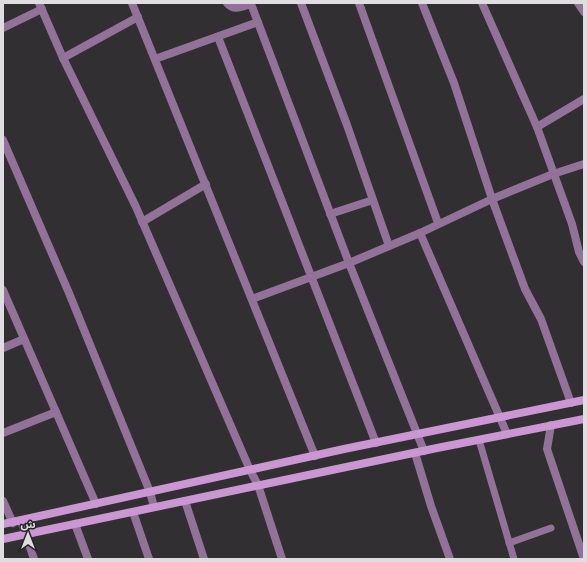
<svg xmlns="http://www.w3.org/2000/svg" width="587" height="562" font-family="Helvetica,'Noto Sans Arabic',sans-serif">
  <rect width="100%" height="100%" fill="#322f33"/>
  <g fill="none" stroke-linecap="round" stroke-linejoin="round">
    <g stroke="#927298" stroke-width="7">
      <path d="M479 440 514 559"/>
      <path d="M509 543 551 528"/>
    </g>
    <g stroke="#927298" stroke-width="8">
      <path d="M39 3 63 58 136 207 250 470 258 485 282 559"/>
      <path d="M132 3 315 456"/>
      <path d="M227 3C234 11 241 7 251 4L349 263 424 451"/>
      <path d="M301 3 347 125 389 246"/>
      <path d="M359 3 438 223"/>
      <path d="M422 3 454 83 492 199 525 289 541 319 571 403"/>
      <path d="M482 3 537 127 572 224 579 252 584 262"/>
      <path d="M578 3 584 12"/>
      <path d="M3 28 42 9"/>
      <path d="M218 37 376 443"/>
      <path d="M63 58 138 17"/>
      <path d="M155 59 258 22"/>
      <path d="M537 127 584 99"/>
      <path d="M3 140 69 293 150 492 154 507"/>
      <path d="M330 214 373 200"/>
      <path d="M142 222 206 184"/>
      <path d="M420 233 507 434"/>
      <path d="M3 290 96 504"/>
      <path d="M252 299 349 263 420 233 492 199 553 174 584 164"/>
      <path d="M3 348 24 339"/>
      <path d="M551 425 547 449 584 559"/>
      <path d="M3 433 56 412"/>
      <path d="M415 453 431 506 450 559"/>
      <path d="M3 501 13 523"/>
      <path d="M185 501 204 559"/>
      <path d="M133 512 149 559"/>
      <path d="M21 521 34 559"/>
      <path d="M75 524 88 559"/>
    </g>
    <g stroke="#ca97d3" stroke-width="8">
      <path d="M3 524 344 449 584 400"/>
      <path d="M3 539 437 448 584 419"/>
    </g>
  </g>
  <rect width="587" height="562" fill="none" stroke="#dfdde0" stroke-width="8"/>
  <g transform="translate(28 534)" stroke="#282529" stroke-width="3" paint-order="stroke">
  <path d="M0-3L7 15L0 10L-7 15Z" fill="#dfdde0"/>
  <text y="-6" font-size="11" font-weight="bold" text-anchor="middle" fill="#dfdde0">ش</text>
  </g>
</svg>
